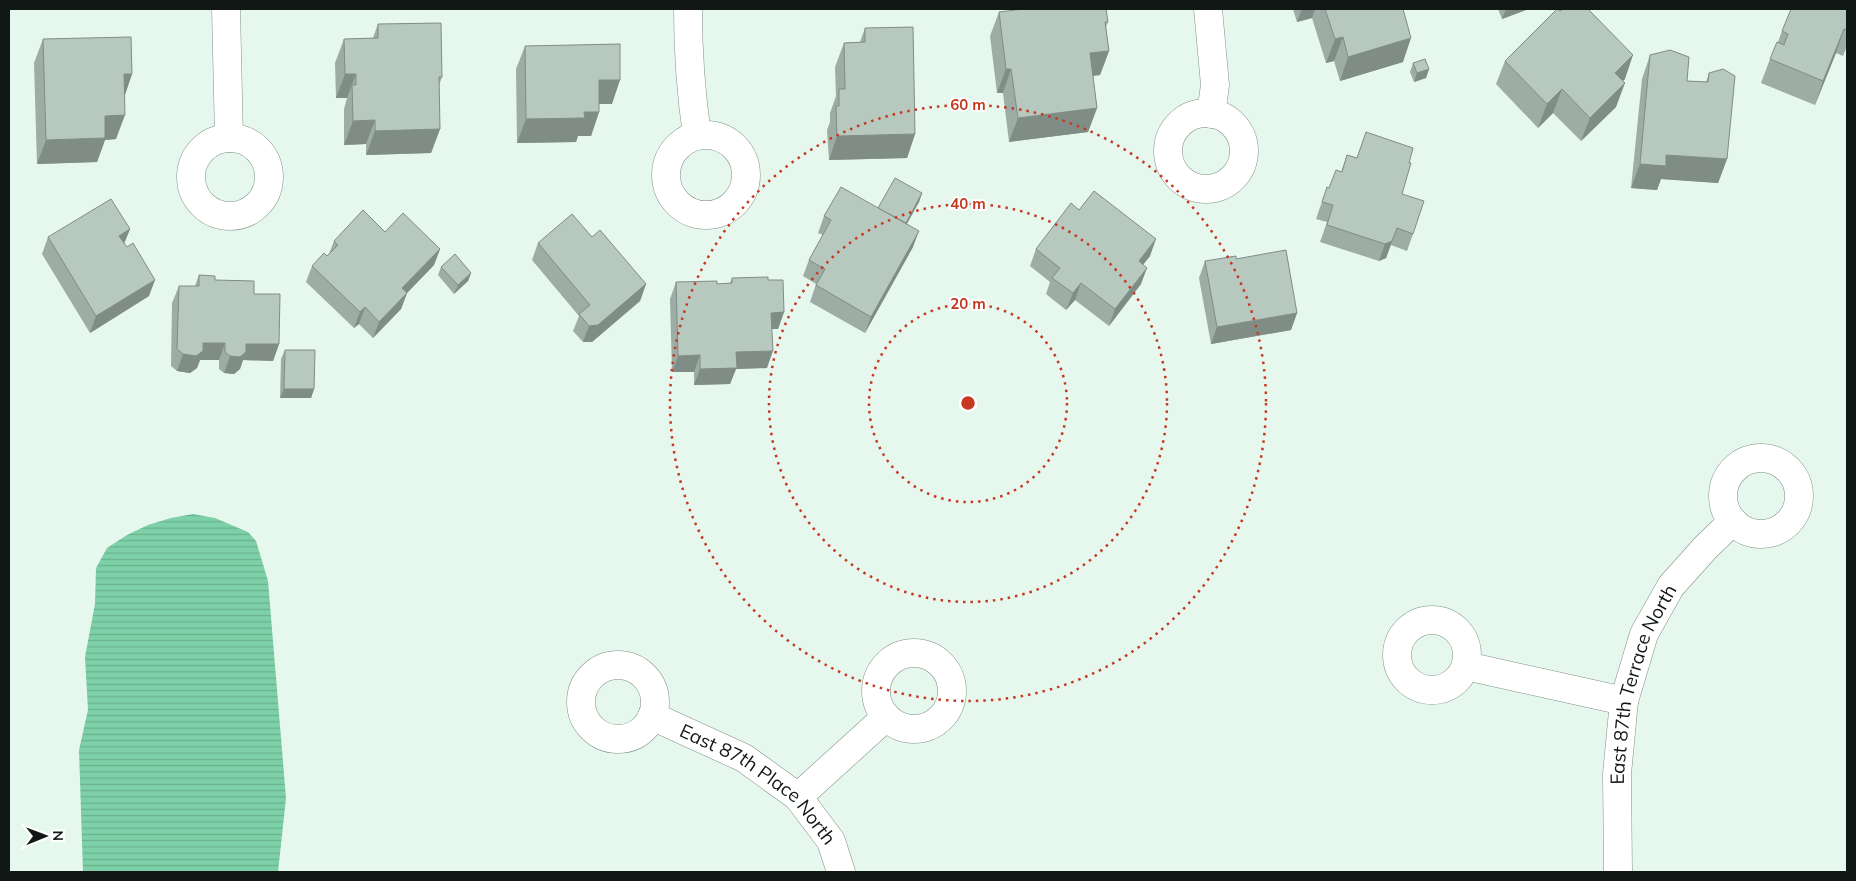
<svg xmlns="http://www.w3.org/2000/svg" width="1856" height="881" font-family="Mulish,sans-serif">
  <defs>
    <pattern id="water-rules" width="6" height="5" patternUnits="userSpaceOnUse" patternTransform="scale(1.25)"><rect width="6" height="5" fill="#7dd0a7"/><path d="M0 2.5h6" fill="none" stroke="#6bb28f"/></pattern>
  </defs>
  <rect width="100%" height="100%" fill="#e6f7ee"/>
  <path fill="url(#water-rules)" d="M193 514 215 518 248 532 256 541 268 581 286 798 278 872H83L79 750 88 710 85 657 95 604 96 568 107 548 127 535 148 525 171 518Z"/>
  <g fill="none" stroke-linecap="round" stroke-linejoin="round">
    <g stroke="#819189" stroke-width="29">
      <g id="minor">
        <path d="M226 9 229 138"/>
        <path d="M688 9C688 51 691 94 697 135"/>
        <path d="M1208 9 1215 85 1211 114"/>
        <circle cx="1206" cy="151" r="38"/>
        <circle cx="706" cy="175" r="40"/>
        <circle cx="230" cy="177" r="39"/>
        <circle cx="1761" cy="496" r="38"/>
        <circle cx="1432" cy="655" r="35"/>
        <circle cx="914" cy="691" r="38"/>
        <circle cx="618" cy="702" r="37"/>
        <path d="M1466 666 1624 701"/>
        <path id="s1" d="M652 716 744 758 798 797 831 841 841 872"/>
        <path d="M798 797 886 717"/>
        <path id="s2" d="M1618 872 1617 774 1624 701 1644 634 1671 586 1706 547 1733 521"/>
      </g>
    </g>
    <use href="#minor" stroke="#fff" stroke-width="28"/>
  </g>
  <g fill="#9daca4">
    <path d="M1293 9H1403V62L1340 81 1334 61 1326 63 1312 18 1297 22Z"/>
    <path d="M1498 9H1529L1502 19Z"/>
    <path d="M1847 9V46L1843 56 1836 53 1815 105 1761 83 1770 59 1778 42 1782 31Z"/>
    <path d="M1560 11 1625 79 1623 80 1616 107 1581 141 1553 113 1538 128 1496 84 1505 61Z"/>
    <path d="M999 12 1108 22 1106 27 1109 51 1100 75 1093 76 1097 108 1088 132 1009 142 1003 93H997L990 36Z"/>
    <path d="M378 24 442 77 439 85 440 129 431 153 366 155V144L344 145V109L347 98H336L335 63 344 39 373 38Z"/>
    <path d="M865 28 915 134 907 158 829 160 827 130 830 122V113L836 96 835 67 844 43 860 42Z"/>
    <path d="M43 39 132 74 124 96 116 139 105 140 97 162 37 164 34 63Z"/>
    <path d="M525 46 612 104H599V112L591 136H578L576 142 517 143 516 69Z"/>
    <path d="M1650 55 1687 81 1706 82 1709 73 1727 159 1718 183 1661 179 1657 190 1631 188 1642 79Z"/>
    <path d="M1413 63 1429 69 1426 78 1414 82 1410 72Z"/>
    <path d="M1366 132 1409 163 1402 194 1413 234 1407 251 1391 245 1386 258 1379 261 1320 242 1327 222 1316 219 1327 187 1329 188 1341 172 1347 155 1357 158Z"/>
    <path d="M922 193 919 202 907 224 913 247 865 333 810 302 816 284 803 276 809 260 823 235 818 233 824 216 878 208Z"/>
    <path d="M1079 210 1150 256 1143 264 1141 284 1109 326 1075 300 1066 310 1046 294 1050 282 1030 266 1036 249Z"/>
    <path d="M130 229 124 244 149 296 90 333 42 254 48 237Z"/>
    <path d="M385 232 440 249 434 265 407 293 401 309 373 338 359 324 354 328 306 282 312 266 329 254 334 241Z"/>
    <path d="M592 237 646 284 640 301 592 342H583L573 331 579 316 532 260 538 243Z"/>
    <path d="M1236 259 1297 313 1291 330 1211 344 1199 278 1205 261Z"/>
    <path d="M441 267 471 273 468 281 454 294 438 275Z"/>
    <path d="M199 275 254 294 279 344 273 361 243 360 240 369 234 374 224 373 219 369V360H200L197 368 190 373 177 371 171 366 172 303 179 286H195Z"/>
    <path d="M732 278 768 280 784 312 778 329H772L767 368 736 369 730 384 694 385V372H672L670 299 676 282 717 284 730 283Z"/>
    <path d="M285 350 314 389 311 398H280L281 359Z"/>
  </g>
  <g fill="#808c86">
    <path d="M1302 9H1315L1312 18 1297 22Z"/>
    <path d="M1506 9H1529L1502 19Z"/>
    <path d="M1844 29 1836 53 1815 105 1823 81Z"/>
    <path d="M1343 37 1334 61 1326 63 1335 39Z"/>
    <path d="M1411 38 1403 62 1340 81 1348 57Z"/>
    <path d="M1109 51 1100 75 1081 77 1090 53Z"/>
    <path d="M1633 55 1625 79 1607 97 1615 73Z"/>
    <path d="M1006 69H1011L1003 93H997Z"/>
    <path d="M1429 69 1426 78 1414 82 1417 73Z"/>
    <path d="M124 74H132L124 98Z"/>
    <path d="M345 74H356L347 98H336Z"/>
    <path d="M599 80H620L612 104H590Z"/>
    <path d="M1625 83 1616 107 1581 141 1590 118Z"/>
    <path d="M1562 89 1553 113 1538 128 1547 104Z"/>
    <path d="M1097 108 1088 132 1009 142 1018 118Z"/>
    <path d="M584 112H599L591 136H578L576 142 517 143 526 119Z"/>
    <path d="M125 115 116 139 105 140 97 162 37 164 46 140 105 116Z"/>
    <path d="M375 120 366 144 344 145 353 121Z"/>
    <path d="M440 129 431 153 366 155 375 131Z"/>
    <path d="M915 134 907 158 829 160 837 136Z"/>
    <path d="M1666 155 1727 159 1718 183 1661 179 1657 190 1631 188 1640 164Z"/>
    <path d="M922 193 919 202 901 234 905 225Z"/>
    <path d="M130 229 123 246 119 236Z"/>
    <path d="M919 231 913 247 865 333 871 317Z"/>
    <path d="M1156 239 1150 256 1133 278 1139 261Z"/>
    <path d="M1392 241 1386 258 1379 261 1385 244Z"/>
    <path d="M440 249 434 265 407 293 401 309 373 338 379 322 402 288Z"/>
    <path d="M1147 268 1141 284 1109 326 1115 309Z"/>
    <path d="M471 273 468 281 454 294 458 285Z"/>
    <path d="M155 280 149 296 90 333 96 316Z"/>
    <path d="M1081 283 1075 300 1066 310 1073 293Z"/>
    <path d="M646 284 640 301 592 342H583L589 326Z"/>
    <path d="M365 307 359 324 354 328 360 312Z"/>
    <path d="M784 312 778 329H765L771 313Z"/>
    <path d="M1297 313 1291 330 1211 344 1217 327Z"/>
    <path d="M203 343H225L219 360H200L197 368 190 373 177 371 183 354Z"/>
    <path d="M246 344H279L273 361 243 360 240 369 234 374 224 373 230 356Z"/>
    <path d="M773 351 767 368 736 369 730 384 694 385 700 369 736 352Z"/>
    <path d="M700 355 694 372H672L678 356Z"/>
    <path d="M284 389H314L311 398H280Z"/>
  </g>
  <g fill="#b7c8bf" stroke="#808c86">
    <path d="M1023 9H1106L1108 22H1105L1109 51 1090 53 1097 108 1018 118 1011 69H1006L999 12Z"/>
    <path d="M1325 9H1403L1411 38 1348 57 1343 37 1335 39Z"/>
    <path d="M1557 9 1560 11 1563 9H1588L1633 55 1615 73 1625 83 1590 118 1562 89 1547 104 1505 61Z"/>
    <path d="M1791 9H1847V30L1844 29 1823 81 1770 59 1777 42 1784 45 1788 34 1782 31Z"/>
    <path d="M441 23 442 77H439L440 129 375 131V120L353 121 352 85H356V74H345L344 39 378 38V24Z"/>
    <path d="M913 27 915 134 837 136 836 106H839V89H845L844 43 865 42V28Z"/>
    <path d="M131 37 132 74H124L125 115 105 116V138L46 140 43 39Z"/>
    <path d="M620 44V80H599V112H584L585 118 526 119 525 46Z"/>
    <path d="M1670 50 1689 57 1687 81 1708 82 1709 73 1723 69 1735 76 1727 159 1666 155V166L1640 164 1650 55Z"/>
    <path d="M1425 59 1429 69 1417 73 1413 63Z"/>
    <path d="M1366 132 1413 148 1409 163H1411L1402 194 1424 201 1413 234 1397 228 1392 241 1385 244 1327 225 1333 205 1322 202 1327 187 1329 188 1336 170 1342 172 1347 155 1357 158Z"/>
    <path d="M895 178 922 193 906 223 878 208Z"/>
    <path d="M841 187 919 231 871 317 816 285 825 269 809 260 831 220 824 216Z"/>
    <path d="M1094 191 1156 239 1139 261 1147 268 1115 309 1081 283 1073 293 1052 278 1060 268 1036 249 1071 203 1079 210Z"/>
    <path d="M111 199 130 229 119 236 127 247 133 243 155 280 96 316 48 237Z"/>
    <path d="M363 210 385 232 403 213 440 249 402 288 407 293 379 322 365 307 360 312 312 266 324 253 327 256 338 245 334 241Z"/>
    <path d="M572 214 592 237 600 230 646 284 598 325 589 326 579 314 590 305 538 243Z"/>
    <path d="M1286 250 1297 313 1217 327 1205 261 1236 256V259Z"/>
    <path d="M455 254 471 273 458 285 441 267Z"/>
    <path d="M199 275 215 276V280L254 281V294H280L279 344H246V352L240 357 230 356 225 352V343H203V351L196 356 183 354 177 349 179 286H199Z"/>
    <path d="M768 277V280H783L784 312 771 313 773 351 736 352 737 368 700 369V355L678 356 676 282 717 281V284L732 283V278Z"/>
    <path d="M285 350H315L314 389H284Z"/>
  </g>
  <g fill="none" stroke="#c4391f" stroke-width="2.5" stroke-dasharray="2.5 5">
    <circle cx="968" cy="403" r="99"/>
    <circle cx="968" cy="403" r="199"/>
    <circle cx="968" cy="403" r="298"/>
  </g>
  <g text-anchor="middle" dominant-baseline="central" stroke-width="4" stroke-linejoin="round" paint-order="stroke">
    <g font-size="19" fill="#111714" stroke="#fff">
      <text stroke="none"><textPath href="#s2" startOffset="192">East 87th Terrace North</textPath></text>
      <text stroke="none"><textPath href="#s1" startOffset="128">East 87th Place North</textPath></text>
    </g>
  </g>
  <circle cx="968" cy="403" r="8" fill="#c4391f" stroke="#fff" stroke-width="2.5"/>
  <g font-size="15" text-anchor="middle" font-weight="bold" fill="#c4391f" stroke="#fff" stroke-width="4" stroke-linejoin="round" paint-order="stroke">
    <text x="968" y="110">60 m</text>
    <text x="968" y="209">40 m</text>
    <text x="968" y="309">20 m</text>
  </g>
  <rect width="1856" height="881" fill="none" stroke="#111714" stroke-width="20"/>
  <g transform="translate(45 836) rotate(89)" stroke="#ffffff" stroke-width="4" paint-order="stroke">
  <path d="M0-4L9 19L0 12L-9 19Z" fill="#111714"/>
  <text y="-8" font-size="14" font-weight="bold" text-anchor="middle" fill="#111714">N</text>
  </g>
</svg>
